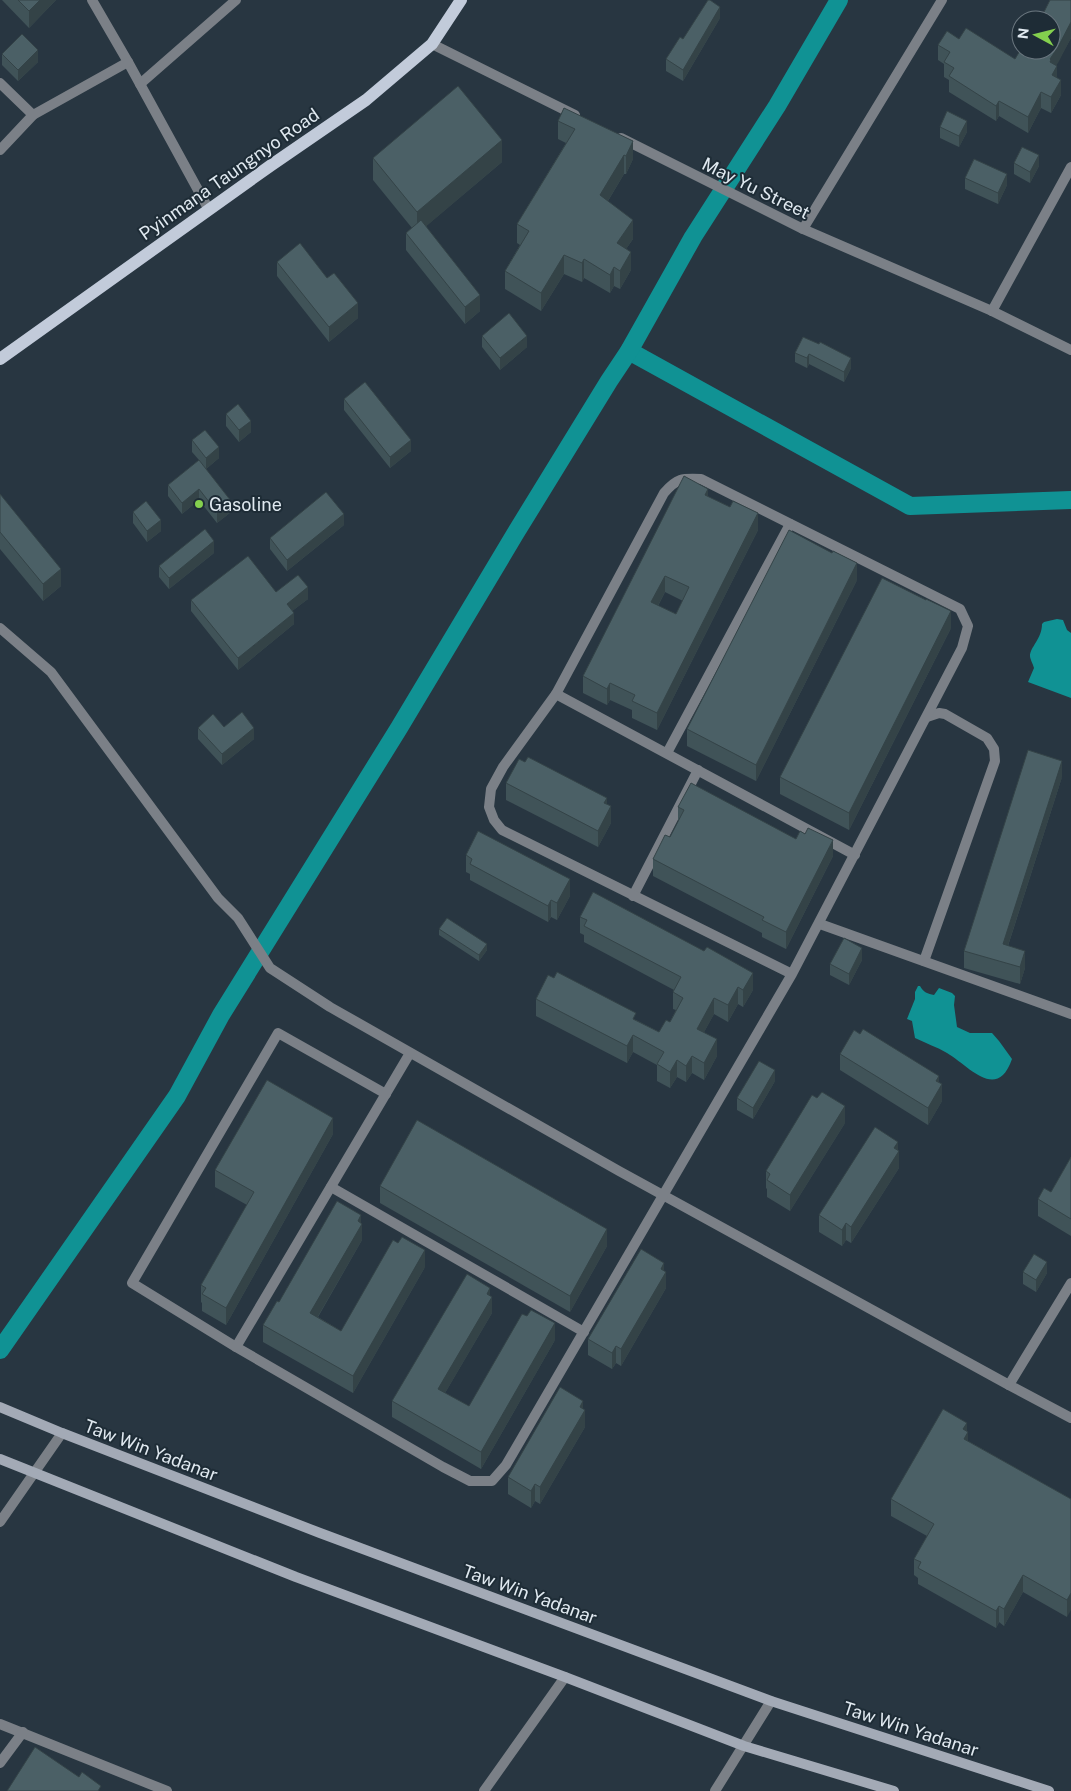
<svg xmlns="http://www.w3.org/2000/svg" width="1071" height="1791" font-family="'Public Sans',sans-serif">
  <rect width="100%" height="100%" fill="#283641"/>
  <g fill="#109294">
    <path d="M1057 619 1063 620 1067 630 1071 633V698L1028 682 1034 668C1033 664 1030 659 1030 656 1030 647 1042 639 1042 624L1044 622Z"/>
    <path d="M918 986H920C923 992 928 994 934 995L939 988 952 993 955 996 954 1005 957 1027 970 1033H992L999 1041 1012 1059C997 1102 969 1066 947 1053 937 1047 925 1043 915 1038L912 1021 907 1019 915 999V992Z"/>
  </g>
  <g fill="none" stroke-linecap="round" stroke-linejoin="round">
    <g stroke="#109294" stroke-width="18">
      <path d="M629 351 910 506 1071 500"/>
      <path d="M0 1350 177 1096 221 1015 399 728 515 534 609 381 629 351 693 237 777 106 839 0"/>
    </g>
    <g stroke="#7b8087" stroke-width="10">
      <path d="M92 0 128 62 209 210"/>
      <path d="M432 44 575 115"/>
      <path d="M0 83 33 115"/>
      <path d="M140 84 236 0"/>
      <path d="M621 138 803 229 992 311 1071 350"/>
      <path d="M0 150 33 115 128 62"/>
      <path d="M803 229 942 0"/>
      <path d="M992 311 1071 167"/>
      <path d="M0 628 51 672 218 898 238 918 270 968 330 1007 619 1171 1009 1385 1071 1283"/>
      <path d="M556 694 855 855"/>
      <path d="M667 753 790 524"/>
      <path d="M633 896 698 770"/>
      <path d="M820 924 1071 1014"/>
      <path d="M924 961 995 761 994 749 987 738 945 714 939 713 927 717"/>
      <path d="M386 1094 278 1033 132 1283 236 1347 443 1467 470 1481H492L506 1465 792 974 962 648 968 626 960 609 701 479C682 478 677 478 664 493L556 694 503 767 491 789 489 807 494 820 502 830 792 974"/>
      <path d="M331 1187 584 1332"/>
      <path d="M236 1347 410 1053"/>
      <path d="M1009 1385 1071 1418"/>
      <path d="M0 1522 62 1433"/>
      <path d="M0 1724 167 1791"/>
      <path d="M0 1763 23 1732"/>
      <path d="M484 1791 565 1677"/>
      <path d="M715 1791 771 1701"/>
    </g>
    <g stroke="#a3aab6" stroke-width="10">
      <path d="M0 1407 62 1433 320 1533 771 1701 1049 1791"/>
      <path d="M0 1459 296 1577 565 1677 744 1746 894 1791"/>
    </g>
    <path stroke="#c2cbda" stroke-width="12" d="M0 359 270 166 366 100 432 44 461 0"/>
  </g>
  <g fill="#405358" fill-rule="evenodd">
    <path d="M2 0H56L29 28Z"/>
    <path d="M1071 0V38L1056 65 1057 78 1061 95 1051 113 1041 108 1028 133 999 116 996 121 949 92V80L944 77V64L938 60V45L959 39 1015 59 1051 50Z"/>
    <path d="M720 18 683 81 666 71V59L683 39Z"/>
    <path d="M2 54 38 62 18 81 2 65Z"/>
    <path d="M564 108 633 159 626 174H624L608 201 633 239 626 249 631 270 620 289 614 286 610 293 584 278 582 282 564 274 541 311 505 289V271L520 245 517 243V224L566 143 558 139V121Z"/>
    <path d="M940 127 967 132 959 147 940 138Z"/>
    <path d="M373 158 502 162 426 226 480 311 465 324 406 250V233L412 228 373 180Z"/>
    <path d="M1014 163 1039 166 1030 183 1014 174Z"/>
    <path d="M965 178 1007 185 998 204 965 189Z"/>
    <path d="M277 262 358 318 329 342 277 276Z"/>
    <path d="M482 336 527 347 500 370 482 347Z"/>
    <path d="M803 337 851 368 844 382 809 364 807 368 795 362V353Z"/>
    <path d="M344 399 411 451 390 468 344 410Z"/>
    <path d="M226 414 251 432 239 442 226 426Z"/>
    <path d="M192 440 219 458 206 469 231 512 217 523 199 500 182 514 168 496V485L199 460 192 452Z"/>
    <path d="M0 494 61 586 43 601 0 549Z"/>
    <path d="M708 497 758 530 657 730 632 718V710L610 700 607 705 583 693V676ZM665 592 683 601 676 614 658 606Z"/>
    <path d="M133 512 161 531 147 542 133 523Z"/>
    <path d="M344 525 287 571 270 549V538Z"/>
    <path d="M214 553 169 589 159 577V566Z"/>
    <path d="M857 580 756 781 687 746V729Z"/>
    <path d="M276 592 308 599 292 611 294 624 238 670 191 611V600Z"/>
    <path d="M951 628 849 830 780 794V777Z"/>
    <path d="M224 727 254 739 222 765 198 739V728Z"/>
    <path d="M1062 777 1008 946 1025 968 1020 984 964 968V951Z"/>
    <path d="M506 783 611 823 598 847 506 800Z"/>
    <path d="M678 807 796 839 833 856 786 949 762 937V933L653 876V859L670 837 678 822Z"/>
    <path d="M466 855 570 896 557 920 551 917 548 922 470 880V874L466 872Z"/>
    <path d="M580 917 753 990 743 1007 738 1004 728 1022 714 1014 704 1032 717 1056 704 1080 692 1073 686 1082 677 1077 670 1088 657 1081V1065L633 1052 627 1063 536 1016V999L636 1020 659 1032 670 1022 676 1010 673 1009V992L674 990 584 942V935L580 933Z"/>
    <path d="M439 929 487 950 479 961 439 935Z"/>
    <path d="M862 960 849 985 830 975V964Z"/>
    <path d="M840 1054 942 1101 928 1125 840 1070Z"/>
    <path d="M775 1081 753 1119 737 1110V1098Z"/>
    <path d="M845 1123 790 1211 767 1197V1189L766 1188V1171Z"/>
    <path d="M333 1134 226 1325 202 1311V1303L201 1302V1285L247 1205 215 1187V1170Z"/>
    <path d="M898 1150 899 1168 851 1243 846 1240 842 1246 819 1232V1215Z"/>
    <path d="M1071 1157V1236L1038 1216V1199L1051 1192Z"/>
    <path d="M380 1186 607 1246 570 1312 380 1203Z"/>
    <path d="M361 1223 362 1240 318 1317 341 1331 425 1267 353 1393 263 1342V1325L279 1302Z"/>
    <path d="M664 1271 666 1288 621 1366 616 1363 612 1369 588 1355V1339Z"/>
    <path d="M1023 1272 1047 1273 1036 1292 1023 1284Z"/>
    <path d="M490 1296 492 1313 445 1393 469 1406 555 1340 481 1469 392 1417V1401Z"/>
    <path d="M583 1409 585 1427 540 1504 535 1501 531 1508 508 1494V1477Z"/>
    <path d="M967 1431 968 1441 1071 1499 1067 1617 1023 1592 1004 1626 999 1622 996 1628 918 1584V1578L914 1575V1559L927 1536 891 1516V1499Z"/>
  </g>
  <g fill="#344347">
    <path d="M40 0H56L29 28V11Z"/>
    <path d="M720 7V18L683 81V70Z"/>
    <path d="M1071 22V38L1058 63 1051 72 1050 59Z"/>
    <path d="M38 50V62L18 81V70Z"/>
    <path d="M1057 66V81L1052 75Z"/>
    <path d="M1061 80V95L1051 113V97Z"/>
    <path d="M1041 92V108L1028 133V117Z"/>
    <path d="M999 101V116L996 121V106Z"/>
    <path d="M967 121V132L959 147V136Z"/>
    <path d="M502 140V162L417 234V212Z"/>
    <path d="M633 141V159L626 174V156Z"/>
    <path d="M624 155V174L600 214V195Z"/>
    <path d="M1039 155V166L1030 183V172Z"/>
    <path d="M1007 174V185L998 204V193Z"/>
    <path d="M633 220V239L617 262V243Z"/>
    <path d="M631 252V270L620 289V271Z"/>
    <path d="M564 255V274L541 311V293Z"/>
    <path d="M584 259V278L582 282V263Z"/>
    <path d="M614 267V286L610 293V275Z"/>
    <path d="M480 295V311L465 324V307Z"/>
    <path d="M358 303V318L329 342V327Z"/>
    <path d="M527 336V347L500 370V358Z"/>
    <path d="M809 354V364L807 368V358Z"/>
    <path d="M851 358V368L844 382V372Z"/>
    <path d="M251 421V432L239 442V430Z"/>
    <path d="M411 440V451L390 468V457Z"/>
    <path d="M219 447V458L206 469V458Z"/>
    <path d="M199 489V500L182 514V503Z"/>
    <path d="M708 489V506L705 495Z"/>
    <path d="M231 501V512L217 523V512Z"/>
    <path d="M758 513V530L657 730V713Z"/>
    <path d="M344 514V525L287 571V560Z"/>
    <path d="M161 520V531L147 542V531Z"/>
    <path d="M214 541V553L169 589V578Z"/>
    <path d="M857 563V580L756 781V765Z"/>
    <path d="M61 569V586L43 601V584Z"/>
    <path d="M665 576V592L651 619V602Z"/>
    <path d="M308 587V599L287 615V604Z"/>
    <path d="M951 611V628L849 830V813Z"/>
    <path d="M294 613V624L238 670V658Z"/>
    <path d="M610 683V700L607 705V689Z"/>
    <path d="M254 728V739L222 765V754Z"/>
    <path d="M1062 761V777L1003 961V944Z"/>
    <path d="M607 798V814L611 806V823L598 847V831L604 803Z"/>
    <path d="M833 840V856L786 949V932Z"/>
    <path d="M570 879V896L557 920V903Z"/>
    <path d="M551 900V917L548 922V906Z"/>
    <path d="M487 944V950L479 961V955Z"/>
    <path d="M862 948V960L849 985V974Z"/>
    <path d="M1025 951V968L1020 984V967Z"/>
    <path d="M753 973V990L743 1007V990Z"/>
    <path d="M738 987V1004L728 1022V1005Z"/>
    <path d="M714 998V1014L697 1045V1029Z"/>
    <path d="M633 1035V1052L627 1063V1046Z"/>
    <path d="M717 1039V1056L704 1080V1063Z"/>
    <path d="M692 1056V1073L686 1082V1066Z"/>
    <path d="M677 1060V1077L670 1088V1072Z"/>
    <path d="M775 1070V1081L753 1119V1108Z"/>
    <path d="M939 1076V1090L942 1084V1101L928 1125V1108L936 1081Z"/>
    <path d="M845 1106V1123L790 1211V1195Z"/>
    <path d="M333 1118V1134L226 1325V1308Z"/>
    <path d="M898 1142V1153L899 1151V1168L851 1243V1227Z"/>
    <path d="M361 1215V1226L362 1224V1240L310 1330V1313Z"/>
    <path d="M846 1223V1240L842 1246V1230Z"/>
    <path d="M607 1229V1246L570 1312V1296Z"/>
    <path d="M425 1250V1267L353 1393V1376Z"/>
    <path d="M1047 1262V1273L1036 1292V1280Z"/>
    <path d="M664 1263V1274L666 1272V1288L621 1366V1349Z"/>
    <path d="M490 1288V1299L492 1297V1313L438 1405V1389Z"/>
    <path d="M555 1323V1340L481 1469V1452Z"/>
    <path d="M616 1346V1363L612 1369V1353Z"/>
    <path d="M583 1401V1413L585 1410V1427L540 1504V1487Z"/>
    <path d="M967 1423V1435L968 1432V1449L964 1456 963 1429Z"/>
    <path d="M535 1484V1501L531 1508V1491Z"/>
    <path d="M1023 1575V1592L1004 1626V1609Z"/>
    <path d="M1071 1593V1610L1067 1617V1600Z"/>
    <path d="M999 1606V1622L996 1628V1611Z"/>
  </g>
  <g fill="#4b6066" stroke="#344347" fill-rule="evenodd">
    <path d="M18 0H40L29 11Z"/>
    <path d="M708 0H710L720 7 683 70 666 59 680 37 683 39Z"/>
    <path d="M1050 0H1071V22L1058 47 1050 59 1051 60 1050 62 1057 66 1052 75 1061 80 1051 97 1041 92 1028 117 999 101 996 106 949 76 954 68 944 62 950 52 938 45 947 31 959 39 966 28 1015 59 1021 49V50H1051V20H1040Z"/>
    <path d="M22 34 38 50 18 70 2 54Z"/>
    <path d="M458 86 502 140 417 212 373 158Z"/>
    <path d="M564 108 633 141 626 156 624 155 600 195 633 220 617 243 631 252 620 271 614 267 610 275 584 259 582 263 564 255 541 293 505 271 529 231 517 224 575 129 558 121Z"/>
    <path d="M947 111 967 121 959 136 940 127Z"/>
    <path d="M1022 147 1039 155 1030 172 1014 163Z"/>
    <path d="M974 159 1007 174 998 193 965 178Z"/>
    <path d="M421 220 480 295 465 307 406 233Z"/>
    <path d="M300 243 327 278 334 273 358 303 329 327 277 262Z"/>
    <path d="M509 313 527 336 500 358 482 336Z"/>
    <path d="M803 337 819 344 820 342 851 358 844 372 809 354 807 358 795 353Z"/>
    <path d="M365 382 411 440 390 457 344 399Z"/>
    <path d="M238 404 251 421 239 430 226 414Z"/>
    <path d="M205 430 219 447 206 458 192 440Z"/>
    <path d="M199 460 231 501 217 512 199 489 182 503 168 485Z"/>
    <path d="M684 476 708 489 705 495 730 507 733 501 758 513 657 713 632 701 635 695 610 683 607 689 583 676ZM665 576 689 587 676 614 651 602Z"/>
    <path d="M326 492 344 514 287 560 270 538Z"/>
    <path d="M0 494 61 569 43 584 0 532Z"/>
    <path d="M146 501 161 520 147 531 133 512Z"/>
    <path d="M205 529 214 541 169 578 159 566Z"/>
    <path d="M789 530 832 553 833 551 857 563 756 765 687 729Z"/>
    <path d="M248 556 276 592 298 575 308 587 287 604 294 613 238 658 191 600Z"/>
    <path d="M882 578 926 600V599L951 611 849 813 780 777Z"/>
    <path d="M242 712 254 728 222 754 198 728 213 714 224 727Z"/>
    <path d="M1028 750 1062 761 1003 944 1025 951 1020 967 964 951Z"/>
    <path d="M528 757 607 798 604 803 611 806 598 831 506 783 519 759 525 762Z"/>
    <path d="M691 783 796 839 800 831 805 834 808 828 833 840 786 932 762 920 764 917 653 859 665 835 670 837 684 810 678 807Z"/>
    <path d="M478 831 570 879 557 903 551 900 548 906 470 864 472 859 466 855Z"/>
    <path d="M593 892 704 951 707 947 753 973 743 990 738 987 728 1005 714 998 697 1029 717 1039 704 1063 692 1056 686 1066 677 1060 670 1072 657 1064 664 1052 633 1035 627 1046 536 999 548 975 554 978 557 972 636 1013 633 1019 659 1032 666 1020 670 1022 683 998 673 992 681 977 584 926 587 920 580 917Z"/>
    <path d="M447 918 487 944 479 955 439 929Z"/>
    <path d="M844 938 862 948 849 974 830 964Z"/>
    <path d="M863 1029 939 1076 936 1081 942 1084 928 1108 840 1054 854 1030 860 1034Z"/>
    <path d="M759 1061 775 1070 753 1108 737 1098Z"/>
    <path d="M267 1080 333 1118 226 1308 202 1294 206 1288 201 1285 254 1192 215 1170Z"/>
    <path d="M822 1092 845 1106 790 1195 767 1180 770 1174 766 1171 812 1095 817 1098Z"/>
    <path d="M417 1120 607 1229 570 1296 380 1186Z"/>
    <path d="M875 1127 898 1142 894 1148 899 1151 851 1227 846 1223 842 1230 819 1215Z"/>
    <path d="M1071 1157V1219L1038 1199 1044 1188 1051 1192Z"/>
    <path d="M337 1201 361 1215 358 1221 362 1224 310 1313 341 1331 393 1240 398 1243 402 1237 425 1250 353 1376 263 1325 277 1301 279 1302Z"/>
    <path d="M641 1249 664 1263 661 1269 666 1272 621 1349 616 1346 612 1353 588 1339Z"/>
    <path d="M1034 1254 1047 1262 1036 1280 1023 1272Z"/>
    <path d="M467 1274 490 1288 487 1294 492 1297 438 1389 469 1406 522 1314 527 1316 531 1310 555 1323 481 1452 392 1401Z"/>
    <path d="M560 1387 583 1401 580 1407 585 1410 540 1487 535 1484 531 1491 508 1477Z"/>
    <path d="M943 1409 967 1423 963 1429 968 1432 964 1439 1071 1499V1593L1067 1600 1023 1575 1004 1609 999 1606 996 1611 918 1568 921 1562 914 1559 934 1524 891 1499Z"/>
    <path d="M35 1747 79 1777 82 1772 101 1786 98 1791H7Z"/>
  </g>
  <circle fill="#84d04e" stroke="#1e2c36" stroke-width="2" cx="199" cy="504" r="5"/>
  <g text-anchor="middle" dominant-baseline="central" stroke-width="4" stroke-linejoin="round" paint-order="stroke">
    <g font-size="18" fill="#e0e9f0" stroke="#1e2c36">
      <text transform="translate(229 174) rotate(-35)">Pyinmana Taungnyo Road</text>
      <text transform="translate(756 188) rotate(26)">May Yu Street</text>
      <text transform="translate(151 1450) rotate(21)">Taw Win Yadanar</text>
      <text transform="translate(530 1594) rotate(20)">Taw Win Yadanar</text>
      <text transform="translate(911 1729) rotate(18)">Taw Win Yadanar</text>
    </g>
    <g font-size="18" fill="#e0e9f0" stroke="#1e2c36" text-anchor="start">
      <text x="209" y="504">Gasoline</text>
    </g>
  </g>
  <g transform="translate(1036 35) rotate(277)"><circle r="24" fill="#1e2c36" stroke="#6c7880"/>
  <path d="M0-4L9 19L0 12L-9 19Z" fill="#84d04e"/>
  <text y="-8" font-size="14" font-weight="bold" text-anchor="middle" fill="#e0e9f0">N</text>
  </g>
</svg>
